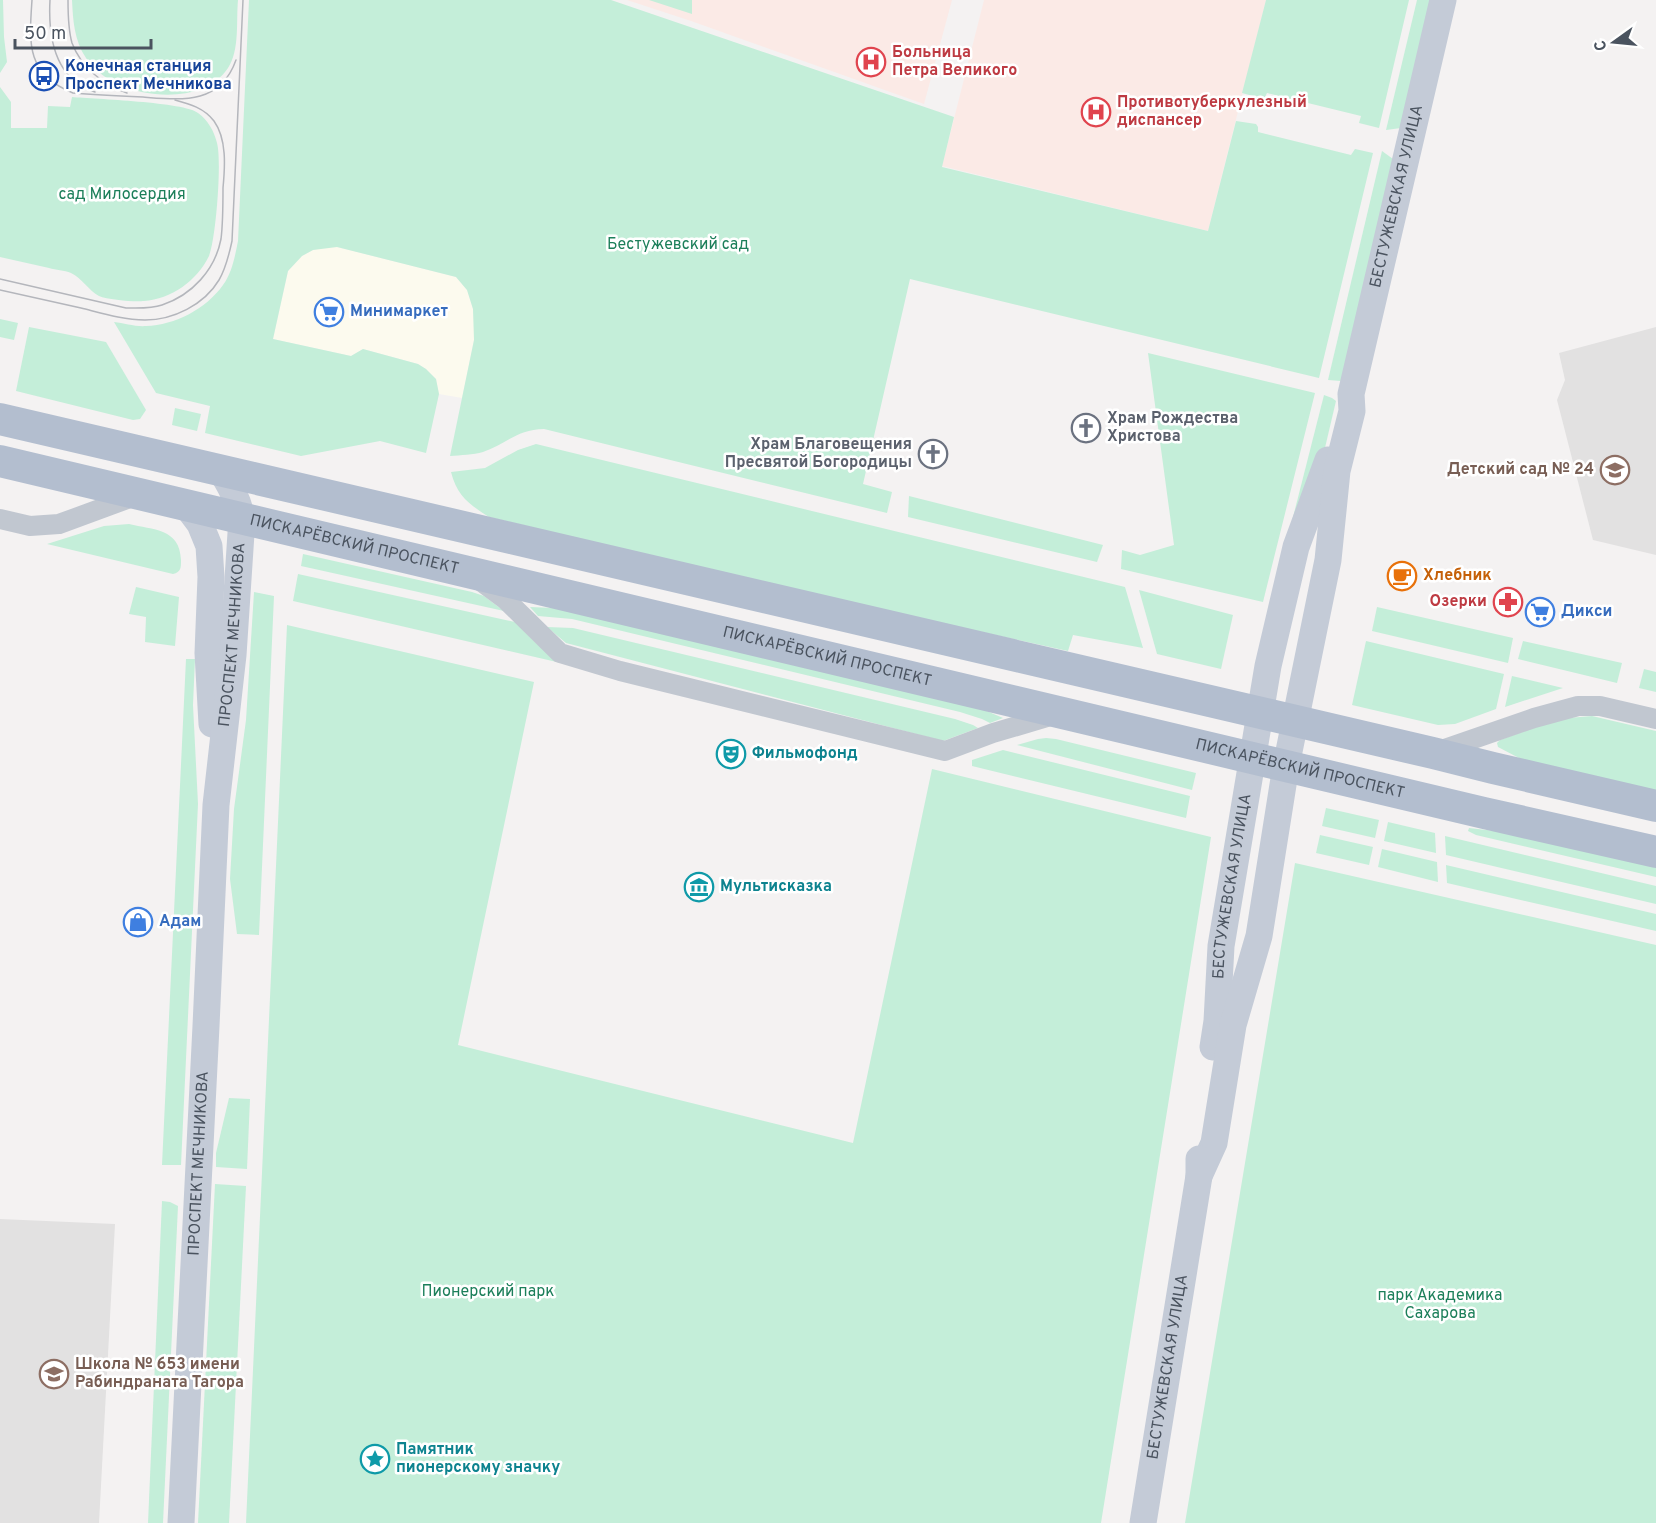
<svg xmlns="http://www.w3.org/2000/svg" width="1656" height="1523" font-family="Overpass,sans-serif">
  <rect width="100%" height="100%" fill="#f4f2f2"/>
  <path fill="#fcfaee" d="M327 247H337L456 277 467 290 473 309 474 323V340L462 398 439 394 436 379 426 369 418 364 363 349 351 356 273 339 288 271 302 256 313 250Z"/>
  <g fill="#e2e1e1">
    <path d="M1656 327V555L1593 540 1557 400 1565 380 1559 353Z"/>
    <path d="M0 1219 115 1224 99 1523H0Z"/>
  </g>
  <g fill="#fbeae6">
    <path d="M627 0H952L924 104 691 21Z"/>
    <path d="M984 0H1266L1208 231 942 166Z"/>
  </g>
  <g fill="#c4eed9">
    <path d="M0 0H3L4 37 7 62 0 73Z"/>
    <path d="M72 0H238C236 21 240 50 228 68 200 111 111 98 86 58 74 40 73 20 72 0Z"/>
    <path d="M249 0H611L954 117 942 167 1208 231 1236 121 1256 124 1258 127V132L1351 155 1355 149 1373 153 1319 378 910 279 863 484 892 492 887 513 544 429C518 429 506 444 483 452 473 455 461 455 450 456L474 340 473 309 467 290 456 277 337 247 313 250 302 256 288 271 273 339 351 356 363 349 418 364 426 369 436 379 439 394 426 453 380 441 301 456 205 433 210 406 156 393 114 322C124 323 136 327 146 326 175 325 206 309 223 285 232 273 235 256 238 241Z"/>
    <path d="M649 0H692V14Z"/>
    <path d="M1266 0H1409L1379 128 1359 123 1361 116 1267 93 1264 99 1242 93Z"/>
    <path d="M1417 0H1431L1401 128 1386 130Z"/>
    <path d="M0 87 11 102V128H47L48 106 70 107 72 97C94 99 185 102 198 113 208 120 214 131 217 143 222 161 216 239 209 256 197 281 171 299 144 301 135 302 108 300 99 296 89 291 82 278 71 273 64 270 56 270 49 268 33 264 16 261 0 257Z"/>
    <path d="M1382 151 1393 159 1341 381 1328 380Z"/>
    <path d="M0 319 18 323 14 340 0 337Z"/>
    <path d="M29 327 106 342 146 410 140 419 133 420 16 391Z"/>
    <path d="M1148 353 1315 393 1263 602 1121 569 1122 550 1140 555 1174 545Z"/>
    <path d="M1324 395 1332 398 1336 401 1324 452 1290 529Z"/>
    <path d="M175 408 201 414 197 431 172 425Z"/>
    <path d="M536 444 1125 587 1143 648 1073 635 1068 651 766 584 489 517C469 504 457 496 451 472L485 468 518 450Z"/>
    <path d="M909 496 1103 545 1097 562 908 517Z"/>
    <path d="M129 524C153 530 180 528 181 560 181 568 181 572 173 574L47 544 104 526Z"/>
    <path d="M303 554 472 592 484 596 504 611 301 566Z"/>
    <path d="M298 574 515 622 536 643 561 663 293 601Z"/>
    <path d="M136 587 179 597 175 646 145 642 146 617 129 614Z"/>
    <path d="M1139 590 1233 615 1221 669 1157 654Z"/>
    <path d="M254 592 274 596 259 935 237 934 230 879 234 809 246 720Z"/>
    <path d="M530 607 578 609 961 700 1003 718 990 723 982 719 960 712 572 619 538 616Z"/>
    <path d="M1377 607 1513 638 1508 663 1372 631Z"/>
    <path d="M287 625 534 682 458 1045 853 1143 932 769 1211 837 1101 1523H246Z"/>
    <path d="M547 627 573 628 955 719 973 725 978 728 943 741 566 643Z"/>
    <path d="M1366 641 1504 674 1496 709 1455 724 1438 725 1352 705Z"/>
    <path d="M1523 641 1622 663 1617 683 1518 659Z"/>
    <path d="M186 659H195L193 705 198 804 181 1165H162Z"/>
    <path d="M1644 669 1656 672V692L1639 688Z"/>
    <path d="M1512 676 1563 688 1505 707Z"/>
    <path d="M1592 716 1656 731V795L1552 770 1519 758 1498 747 1497 743 1500 740 1546 723 1568 718Z"/>
    <path d="M1046 738 1056 739 1196 773 1192 790 1017 745 1038 739Z"/>
    <path d="M1003 750 1190 796 1186 818 972 766V760Z"/>
    <path d="M1326 808 1379 820 1375 838 1322 826Z"/>
    <path d="M1388 822 1435 833 1436 853 1384 841Z"/>
    <path d="M1469 828 1513 833 1656 866V877L1476 835 1468 831Z"/>
    <path d="M1320 835 1373 847 1369 865 1316 853Z"/>
    <path d="M1445 836 1656 886V904L1446 855Z"/>
    <path d="M1382 849 1437 862 1438 882 1378 867Z"/>
    <path d="M1295 863 1656 945V1523H1185Z"/>
    <path d="M1446 865 1656 914V931L1447 883Z"/>
    <path d="M229 1098 250 1099 247 1169 216 1167V1153Z"/>
    <path d="M215 1184 246 1186 229 1523H198Z"/>
    <path d="M162 1201 170 1202 178 1206 163 1523H148Z"/>
  </g>
  <g fill="none" stroke-linecap="round" stroke-linejoin="round">
    <g stroke="#c1c7d0" stroke-width="20">
      <path d="M0 519 30 526 59 524 138 495"/>
      <path d="M479 580 506 600 560 653 620 671 945 751 993 733 1054 715"/>
      <path d="M1436 752 1534 718 1578 706H1600L1656 719"/>
    </g>
    <g stroke="#c4cbd7" stroke-width="27">
      <path d="M185 504 200 524 209 546 211 577 208 653 212 724"/>
      <path id="s1" d="M1213 1047 1217 1021 1221 946 1268 666 1296 547 1328 460"/>
      <path id="s2" d="M1199 1176 1214 1143 1233 1025 1259 936 1286 766 1328 560 1337 471 1352 411 1351 394 1443 0"/>
      <path id="s3" d="M181 1523 206 1026 216 805 233 655 242 518C238 500 231 486 221 471"/>
      <path id="s4" d="M1143 1523 1199 1176V1159"/>
    </g>
    <g stroke="#b3becf" stroke-width="32">
      <path d="M0 419 1433 753 1493 768 1656 806"/>
      <path id="s5" d="M0 461 1484 813 1656 852"/>
    </g>
    <g stroke="#b4b6bc" stroke-width="1.5">
      <path d="M32 0C29 44 26 74 73 93 96 95 119 96 143 97 182 100 220 105 236 60"/>
      <path d="M50 0C48 37 55 79 95 92"/>
      <path d="M68 0C68 14 68 29 72 43 81 67 103 85 127 93"/>
      <path d="M0 279 126 308C138 308 151 309 162 305 192 295 215 270 221 239 223 223 223 205 223 188 225 167 227 139 214 121 204 108 190 104 175 100"/>
      <path d="M0 290C27 296 54 302 81 308 101 313 123 320 145 320 173 320 204 305 219 280 226 268 229 255 232 241L243 0"/>
    </g>
  </g>
  <defs>
    <g id="hospital-ring" transform="scale(1.5)"><circle r="9.5" fill="#fff" stroke="#e0444e" stroke-width="1.5"/><path d="M-5-5h3v3.5h4V-5h3V5h-3V1.5h-4V5h-3Z" fill="#e0444e"/></g>
    <g id="bus-ring" transform="scale(1.5)"><circle r="9.5" fill="#fff" stroke="#1a4fb4" stroke-width="1.5"/><path d="M-5-6H5V4H4V6H2V4H-2V6H-4V4H-5ZM-3.5-4V0h7V-4ZM-3.5 1.2v1.5H-2V1.2ZM2 1.2v1.5H3.5V1.2Z" fill="#1a4fb4"/></g>
    <g id="supermarket-ring" transform="scale(1.5)"><circle r="9.5" fill="#fff" stroke="#3f7fe0" stroke-width="1.5"/><path d="M-6-5.5h2.5l.6 2H6L4.5 2H-2.5L-4.4-4H-6ZM-1.5 3.2a1.3 1.3 0 1 0 .1 0ZM3 3.2a1.3 1.3 0 1 0 .1 0Z" fill="#3f7fe0"/></g>
    <g id="church-ring" transform="scale(1.5)"><circle r="9.5" fill="#fff" stroke="#6b7280" stroke-width="1.5"/><path d="M-1.2-6h2.4v3.5h3.3v2.4h-3.3V6h-2.4V-.1h-3.3v-2.4h3.3Z" fill="#6b7280"/></g>
    <g id="school-ring" transform="scale(1.5)"><circle r="9.5" fill="#fff" stroke="#8d6e63" stroke-width="1.5"/><path d="M0-5L7-2L0 1L-7-2ZM-4 1L0 2.5L4 1V4Q0 6-4 4Z" fill="#8d6e63"/></g>
    <g id="cafe-ring" transform="scale(1.5)"><circle r="9.5" fill="#fff" stroke="#e8710a" stroke-width="1.5"/><path d="M-5.5-4.5H6V0H3Q3 3.5 0 3.5H-2.5Q-5.5 3.5-5.5 0ZM3-3.2v2h1.7v-2ZM-6 4.5H4V6H-6Z" fill="#e8710a"/></g>
    <g id="pharmacy-ring" transform="scale(1.5)"><circle r="9.5" fill="#fff" stroke="#e0444e" stroke-width="1.5"/><path d="M-2-6h4v4h4v4h-4v4h-4v-4h-4v-4h4Z" fill="#e0444e"/></g>
    <g id="theatre-ring" transform="scale(1.5)"><circle r="9.5" fill="#fff" stroke="#0f9aa8" stroke-width="1.5"/><path d="M-5-5.5Q0-4 5-5.5V0Q5 5 0 6Q-5 5-5 0ZM-3.3-2.5H-1v1.5H-3.3ZM1-2.5H3.3v1.5H1ZM-2.8 1Q0 5.5 2.8 1Z" fill="#0f9aa8"/></g>
    <g id="museum-ring" transform="scale(1.5)"><circle r="9.5" fill="#fff" stroke="#0f9aa8" stroke-width="1.5"/><path d="M0-6L6-3V-2H-6V-3ZM-5-1h2V3h-2ZM-1-1h2V3h-2ZM3-1h2V3H3ZM-6 4H6V6H-6Z" fill="#0f9aa8"/></g>
    <g id="shop-ring" transform="scale(1.5)"><circle r="9.5" fill="#fff" stroke="#3f7fe0" stroke-width="1.5"/><path d="M-5-2.5h2.3a2.7 3.5 0 0 1 5.4 0H5L5.5 6h-11ZM-1.5-2.5h3a1.5 2.3 0 0 0-3 0Z" fill="#3f7fe0"/></g>
    <g id="sight-ring" transform="scale(1.5)"><circle r="9.5" fill="#fff" stroke="#0f9aa8" stroke-width="1.5"/><path d="M0-6L1.8-2.2L6-1.7L2.9 1.2L3.7 5.4L0 3.3L-3.7 5.4L-2.9 1.2L-6-1.7L-1.8-2.2Z" fill="#0f9aa8"/></g>
  </defs>
  <g fill-rule="evenodd">
    <use href="#hospital-ring" x="871" y="62"/>
    <use href="#bus-ring" x="44" y="76"/>
    <use href="#hospital-ring" x="1096" y="112"/>
    <use href="#supermarket-ring" x="329" y="312"/>
    <use href="#church-ring" x="1086" y="428"/>
    <use href="#church-ring" x="933" y="454"/>
    <use href="#school-ring" x="1615" y="470"/>
    <use href="#cafe-ring" x="1402" y="576"/>
    <use href="#pharmacy-ring" x="1508" y="602"/>
    <use href="#supermarket-ring" x="1540" y="612"/>
    <use href="#theatre-ring" x="731" y="754"/>
    <use href="#museum-ring" x="699" y="887"/>
    <use href="#shop-ring" x="138" y="922"/>
    <use href="#school-ring" x="54" y="1374"/>
    <use href="#sight-ring" x="375" y="1459"/>
  </g>
  <g text-anchor="middle" dominant-baseline="central" stroke-width="5" stroke-linejoin="round" paint-order="stroke">
    <g font-size="16" font-weight="bold" fill="#be3a42" stroke="#fff" text-anchor="start">
      <text x="892" y="53">Больница<tspan x="892" dy="18">Петра Великого</tspan></text>
      <text x="1117" y="103">Противотуберкулезный<tspan x="1117" dy="18">диспансер</tspan></text>
      <text x="1487" y="602" text-anchor="end">Озерки</text>
    </g>
    <g font-size="16" font-weight="bold" fill="#164399" stroke="#fff" text-anchor="start">
      <text x="65" y="67">Конечная станция<tspan x="65" dy="18">Проспект Мечникова</tspan></text>
    </g>
    <g font-size="16" fill="#1c7f5a" stroke="#fff">
      <text x="122" y="195">сад Милосердия</text>
      <text x="678" y="245">Бестужевский сад</text>
      <text x="488" y="1292">Пионерский парк</text>
      <text x="1440" y="1296">парк Академика<tspan x="1440" dy="18">Сахарова</tspan></text>
    </g>
    <g font-size="16" fill="#4a535f" stroke="#fff">
      <text stroke="none"><textPath href="#s2" startOffset="1002">БЕСТУЖЕВСКАЯ УЛИЦА</textPath></text>
      <text stroke="none"><textPath href="#s5" startOffset="364">ПИСКАРЁВСКИЙ ПРОСПЕКТ</textPath></text>
      <text stroke="none"><textPath href="#s3" startOffset="890">ПРОСПЕКТ МЕЧНИКОВА</textPath></text>
      <text stroke="none"><textPath href="#s5" startOffset="850">ПИСКАРЁВСКИЙ ПРОСПЕКТ</textPath></text>
      <text stroke="none"><textPath href="#s5" startOffset="1336">ПИСКАРЁВСКИЙ ПРОСПЕКТ</textPath></text>
      <text stroke="none"><textPath href="#s1" startOffset="162">БЕСТУЖЕВСКАЯ УЛИЦА</textPath></text>
      <text stroke="none"><textPath href="#s3" startOffset="360">ПРОСПЕКТ МЕЧНИКОВА</textPath></text>
      <text stroke="none"><textPath href="#s4" startOffset="158">БЕСТУЖЕВСКАЯ УЛИЦА</textPath></text>
    </g>
    <g font-size="16" font-weight="bold" fill="#366cbe" stroke="#fff" text-anchor="start">
      <text x="350" y="312">Минимаркет</text>
      <text x="1561" y="612">Дикси</text>
      <text x="159" y="922">Адам</text>
    </g>
    <g font-size="16" font-weight="bold" fill="#5b616d" stroke="#fff" text-anchor="start">
      <text x="1107" y="419">Храм Рождества<tspan x="1107" dy="18">Христова</tspan></text>
      <text x="912" y="445" text-anchor="end">Храм Благовещения<tspan x="912" dy="18">Пресвятой Богородицы</tspan></text>
    </g>
    <g font-size="16" font-weight="bold" fill="#785e54" stroke="#fff" text-anchor="end">
      <text x="1594" y="470">Детский сад № 24</text>
      <text x="75" y="1365" text-anchor="start">Школа № 653 имени<tspan x="75" dy="18">Рабиндраната Тагора</tspan></text>
    </g>
    <g font-size="16" font-weight="bold" fill="#c56008" stroke="#fff" text-anchor="start">
      <text x="1423" y="576">Хлебник</text>
    </g>
    <g font-size="16" font-weight="bold" fill="#0d838f" stroke="#fff" text-anchor="start">
      <text x="752" y="754">Фильмофонд</text>
      <text x="720" y="887">Мультисказка</text>
      <text x="396" y="1450">Памятник<tspan x="396" dy="18">пионерскому значку</tspan></text>
    </g>
  </g>
  <g transform="translate(1614 42) rotate(255)" stroke="#ffffff" stroke-width="4.5" paint-order="stroke">
  <path d="M0-4.5L10 22L0 15L-10 22Z" fill="#4a535f"/>
  <text y="-9" font-size="16" font-weight="bold" text-anchor="middle" fill="#4a535f">С</text>
  </g>
  <path d="M15 39v9h136v-9" fill="none" stroke="#4a535f" stroke-width="3"/>
  <text x="24" y="39" font-size="18" fill="#4a535f" stroke="#ffffff" stroke-width="4.5" paint-order="stroke">50 m</text>
</svg>
